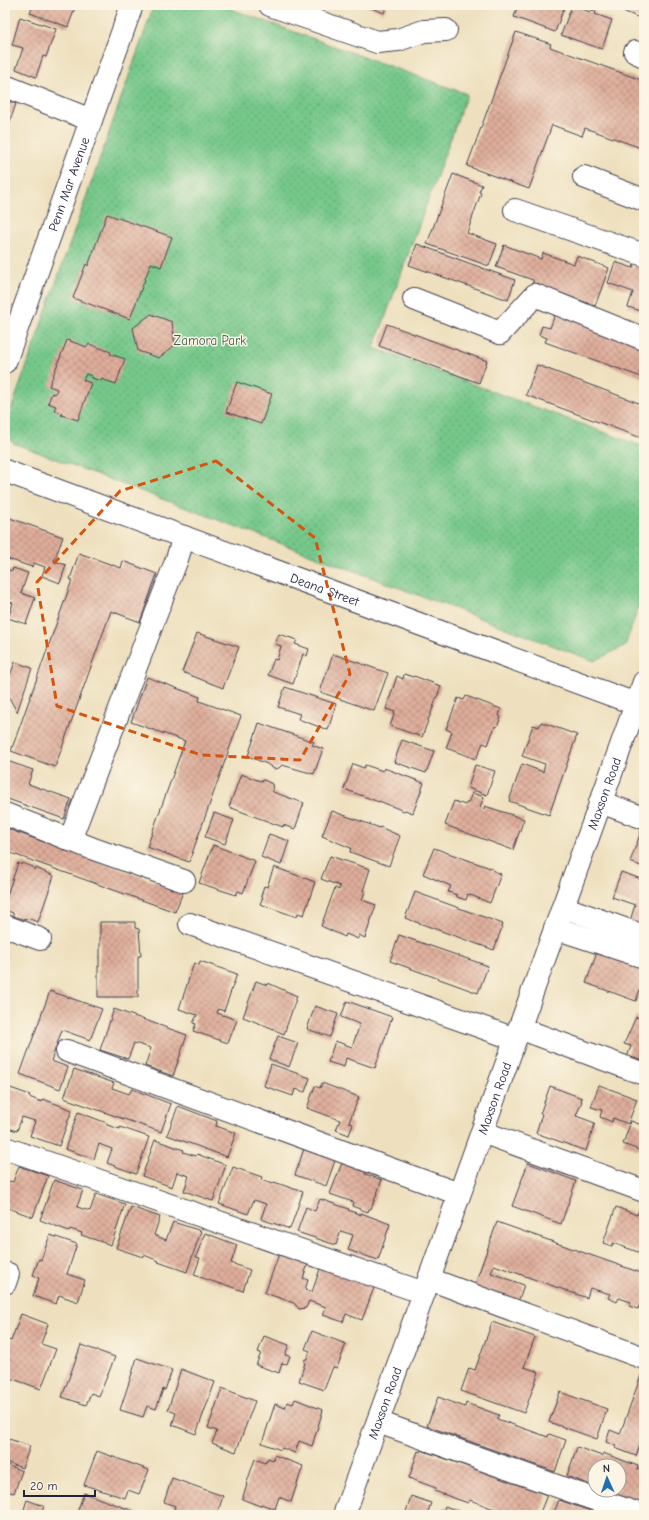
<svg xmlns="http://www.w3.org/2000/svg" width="649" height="1520" font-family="'Comic Neue',sans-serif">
  <defs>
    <pattern id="park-dots" width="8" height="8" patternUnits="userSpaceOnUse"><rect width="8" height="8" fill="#76c88a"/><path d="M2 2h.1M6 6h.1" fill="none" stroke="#60a272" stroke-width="1.8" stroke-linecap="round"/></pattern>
    <pattern id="building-cross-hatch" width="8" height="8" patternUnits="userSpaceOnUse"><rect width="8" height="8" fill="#dfad9a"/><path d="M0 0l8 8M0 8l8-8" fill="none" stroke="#b48c7f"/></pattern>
  </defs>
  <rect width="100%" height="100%" fill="#fcf5e5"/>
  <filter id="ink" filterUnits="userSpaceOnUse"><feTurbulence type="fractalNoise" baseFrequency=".025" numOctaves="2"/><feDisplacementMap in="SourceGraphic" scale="8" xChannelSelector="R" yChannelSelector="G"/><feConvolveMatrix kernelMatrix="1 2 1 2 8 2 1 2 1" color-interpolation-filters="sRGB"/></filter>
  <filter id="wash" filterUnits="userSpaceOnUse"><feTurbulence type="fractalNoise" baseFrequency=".012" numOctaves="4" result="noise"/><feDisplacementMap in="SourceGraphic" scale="16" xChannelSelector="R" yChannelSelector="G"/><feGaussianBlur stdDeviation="0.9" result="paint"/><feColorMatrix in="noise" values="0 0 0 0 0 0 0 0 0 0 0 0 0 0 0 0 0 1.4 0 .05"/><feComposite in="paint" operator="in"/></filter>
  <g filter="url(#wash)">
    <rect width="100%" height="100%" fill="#eee0be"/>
    <path fill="url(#park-dots)" stroke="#4c7562" d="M154 5H220L467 94 374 348 644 447V591L625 646 594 661 13 443 5 429V427Z"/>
    <g id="blocks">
      <g fill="url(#building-cross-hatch)">
        <path d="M33 5H76L68 27 30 13Z"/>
        <path d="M364 5H387L384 13Z"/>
        <path d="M518 5H565L555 32 514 17Z"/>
        <path d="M572 5 590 12 591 10 596 11 595 14 612 20 602 49 561 35Z"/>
        <path d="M606 5H618L617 9Z"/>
        <path d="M626 5H644V22L641 21 642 19 623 11Z"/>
        <path d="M5 9 10 11 5 24Z"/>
        <path d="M20 17 56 29 46 57 43 56 36 77 16 69 23 48 12 45Z"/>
        <path d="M516 32 551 44 550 47 644 81V149L585 128 582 136 552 125 529 189 467 166Z"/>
        <path d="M5 100 16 104 5 135Z"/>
        <path d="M453 174 482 185 479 192 481 193 467 233 497 244 489 266 427 244Z"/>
        <path d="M107 214 172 237 161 267 151 263 130 319 73 298 86 264 88 266Z"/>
        <path d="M417 244 515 280 508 300 409 265Z"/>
        <path d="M504 245 541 259 543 253 574 264 577 256 609 268 595 306 533 283V280L496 267Z"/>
        <path d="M636 258 644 259V312L628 307 633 292 608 283 615 262 633 268Z"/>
        <path d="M556 312 644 344V378L545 342 547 338 539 335 542 326 550 328Z"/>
        <path d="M151 314 172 322 175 345 159 358 138 351 133 328Z"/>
        <path d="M387 324 487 361 479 383 379 346Z"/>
        <path d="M67 340 87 347 89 344 111 352 110 354 125 359 116 384 101 379V381L92 378V376L86 374 83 380 91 383 78 420 61 415 62 413 54 410 56 406 48 403 52 393 55 394 57 389 49 386Z"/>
        <path d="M537 365 644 405V439L526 395Z"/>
        <path d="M237 382 272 394 261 424 226 412Z"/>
        <path d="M5 514 8 515 7 517 63 537 54 561 66 565 60 583 42 576 45 567 34 563 32 567 5 558Z"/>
        <path d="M79 553 121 568 123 561 157 574 140 622 111 611 55 767 11 751 72 580 70 579Z"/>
        <path d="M13 568 28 573 21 593 35 598 26 624 8 618 13 603 6 601 5 604V569L12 571Z"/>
        <path d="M197 633 239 647 223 688 182 672Z"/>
        <path d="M279 634 297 640 295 644 309 649 307 656 303 654 293 684 268 675 274 659 277 660 281 646 275 644Z"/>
        <path d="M333 654 388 673 374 711 320 692Z"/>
        <path d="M15 662 32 668 17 712 5 690Z"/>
        <path d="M404 674 413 677 414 676 441 686 422 737 390 726 395 712 386 709 397 676 403 679Z"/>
        <path d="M147 677 200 697 199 701 241 716 189 862 147 847 185 741 131 722Z"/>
        <path d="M285 687 336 704 328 730 298 719 300 714 278 707Z"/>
        <path d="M466 696 501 709 499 716 501 717 497 727 495 726 488 745 483 743 476 759 446 748 452 732 446 729 458 698 464 700Z"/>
        <path d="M541 722 577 735 549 815 509 801 522 764 543 772 545 764 522 756 533 725 539 727Z"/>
        <path d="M259 723 314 742 312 745 323 749 314 774 282 765 279 768 274 769 267 764 248 756Z"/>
        <path d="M402 740 434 751 426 773 394 762Z"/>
        <path d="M7 761 33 770 28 784 71 799 64 819 5 798V765Z"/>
        <path d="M353 764 364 768 365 765 383 771 384 768 424 783 413 813 405 810 404 811 379 801V802L344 789Z"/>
        <path d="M475 765 495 771 487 795 468 788Z"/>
        <path d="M241 774 260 781 264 780 272 784 273 792 304 803 295 829 283 825V827L229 807Z"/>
        <path d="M472 793 484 797 480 807 484 809 485 806 524 819 513 850 445 825 454 801 465 805 466 803H468Z"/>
        <path d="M332 811 380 828V827L400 836 389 866 350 852 351 848 322 836Z"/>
        <path d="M214 813 234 820 225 844 205 837Z"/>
        <path d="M643 826 644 827V867L630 862Z"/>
        <path d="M5 828 183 892 175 912 5 851Z"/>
        <path d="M269 834 289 841 281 865 261 857Z"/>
        <path d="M213 845 255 861 243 893 238 891 236 895 199 883Z"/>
        <path d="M434 848 493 869 492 870 501 874 490 903 468 894 466 900 457 897V895L448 892 451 886 423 874Z"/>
        <path d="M330 856 370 869 363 891 365 892 362 900 376 905 365 938 359 935 358 939 346 934 345 937 321 926 335 888 339 890 340 886 321 879Z"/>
        <path d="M5 859 10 861 5 874Z"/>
        <path d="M18 863 21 865 22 863 33 867V869L35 870 36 868 54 876 38 922 27 918 26 920 13 916V913L5 910V901Z"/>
        <path d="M274 867 315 882 304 915 298 913 297 917 260 904 263 897 261 896 264 886 267 887Z"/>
        <path d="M621 872 644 880V926L630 921 635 905 612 897Z"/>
        <path d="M415 892 503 924 494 950 405 918Z"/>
        <path d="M100 922H135V928L139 929 141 956H138V997H98V966L99 967V957H100Z"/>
        <path d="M399 935 488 966 478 993 390 961Z"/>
        <path d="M597 952 644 968V978L636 1001 586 983Z"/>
        <path d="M200 961 237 974 224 1011 218 1009 217 1013 237 1020 228 1043 193 1031 196 1024 193 1023 197 1015 179 1009 194 963 199 965Z"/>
        <path d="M256 981 267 985 268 983 297 996 284 1034 274 1030V1029L243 1017Z"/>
        <path d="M50 991 102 1009 90 1040 62 1030 51 1061 68 1067 60 1089 20 1074Z"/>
        <path d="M347 1001 392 1017 375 1068 346 1058 344 1067 328 1062 335 1041 352 1047 360 1024 341 1017Z"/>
        <path d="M315 1006 338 1014 330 1037 307 1029Z"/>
        <path d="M114 1009 187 1035 173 1076 145 1066 151 1048 134 1043 128 1059 100 1050Z"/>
        <path d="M636 1017 644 1020V1055H643L639 1065 626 1060 631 1046 624 1044Z"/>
        <path d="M278 1036 298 1043 289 1067 269 1059Z"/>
        <path d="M271 1064 310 1078 305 1092 295 1089 293 1096 264 1086Z"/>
        <path d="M74 1069 114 1083 112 1088 129 1094 132 1089 171 1104 161 1132 64 1098Z"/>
        <path d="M322 1083 359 1097 349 1122 353 1124 349 1135 336 1130 340 1120 307 1108 315 1086 320 1088Z"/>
        <path d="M599 1085 637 1099 628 1124 613 1118 612 1122 600 1117 602 1110 591 1107Z"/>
        <path d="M5 1086 30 1095 29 1097 42 1102 43 1099 72 1110 59 1146 30 1136 35 1121 22 1117 17 1131 5 1127Z"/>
        <path d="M550 1086 582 1098 581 1101H582L576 1116 595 1123 586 1151 536 1133 542 1114H540Z"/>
        <path d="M178 1106 217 1121 216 1126 236 1133 227 1157 167 1135Z"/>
        <path d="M78 1112 107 1123V1125L120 1129V1127L149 1137 136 1174 107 1163 112 1149 99 1144 94 1159 65 1149Z"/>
        <path d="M631 1121 644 1126V1152L623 1144Z"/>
        <path d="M155 1140 184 1150 183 1152 196 1156 197 1154 226 1165 213 1201 184 1191 189 1176 177 1172 172 1187 142 1176Z"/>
        <path d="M306 1143 337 1155 326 1186 295 1175Z"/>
        <path d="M345 1155 368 1164 365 1174 382 1180 371 1209H369L368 1212 352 1206 353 1202 330 1194Z"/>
        <path d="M528 1163 576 1181 561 1224 512 1206Z"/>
        <path d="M19 1166 48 1176 33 1217 5 1207V1180L13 1182Z"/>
        <path d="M233 1167 262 1177 261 1180 273 1184 274 1182 303 1192 290 1229 261 1219 266 1204 254 1200 248 1214 219 1204Z"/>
        <path d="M54 1180 83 1190 77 1207 90 1211 96 1194 125 1204 111 1245 81 1235 82 1233 70 1229 69 1231 40 1220Z"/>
        <path d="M644 1196V1239L638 1252 613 1243 612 1246 603 1243 616 1207 637 1215Z"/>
        <path d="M320 1199 349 1209 348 1210 361 1215V1213L390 1224 378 1260 348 1250 353 1235 341 1231 336 1245 297 1232 306 1207 315 1211Z"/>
        <path d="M131 1207 160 1217 154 1235 166 1240 173 1222 201 1231 187 1272 158 1262 159 1261 144 1255 143 1257 116 1248Z"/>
        <path d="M497 1222 644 1274V1308L639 1306 638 1309 629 1306 631 1302 619 1298 617 1302 608 1298 610 1294 590 1288 587 1298 494 1265 491 1273 524 1285 517 1305 474 1287Z"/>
        <path d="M205 1233 237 1245 231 1263 250 1270 243 1291 223 1284V1285L194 1275 200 1258 196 1257Z"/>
        <path d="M50 1235 77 1244 67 1274 85 1280 78 1302 59 1295 56 1304 33 1296 39 1278 33 1275 39 1259 41 1260Z"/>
        <path d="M279 1254 308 1264 303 1278 308 1280 305 1290 312 1292 321 1266 375 1285 362 1320 346 1314 343 1322 323 1315 326 1307 309 1301 306 1308 299 1309 294 1303 265 1293Z"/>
        <path d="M21 1314 48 1324 41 1344 56 1349 41 1389 5 1376V1371L10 1359 5 1357V1342L6 1339 11 1341Z"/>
        <path d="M492 1322 535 1337 524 1367 539 1372 524 1413 461 1391 469 1368 475 1370Z"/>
        <path d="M312 1331 346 1344 337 1368 333 1367 324 1390 299 1381 305 1363H304L305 1359H307L310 1351 305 1349Z"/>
        <path d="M264 1336 289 1345 285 1355 290 1356 287 1364 282 1363 279 1373 256 1365 261 1353 258 1352Z"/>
        <path d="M81 1345 115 1357 99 1396 91 1393 86 1405 62 1397Z"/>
        <path d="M137 1358 172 1370 165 1390 163 1389 156 1409 147 1406 143 1417 120 1410Z"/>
        <path d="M644 1367V1434L636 1456 615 1448 616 1446 606 1442 610 1430 620 1434Z"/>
        <path d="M181 1369 215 1382 196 1434 172 1425 176 1413 168 1410Z"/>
        <path d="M222 1388 255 1401 236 1452 212 1443 217 1431 208 1428Z"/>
        <path d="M560 1392 607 1409 597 1439 549 1422Z"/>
        <path d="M438 1397 465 1407 466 1403 499 1415 497 1419 548 1437 549 1434 566 1440 555 1472 427 1426Z"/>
        <path d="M295 1399 323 1410 312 1446 299 1441 295 1453 282 1448 281 1450 262 1443 275 1404 285 1408 287 1402 293 1404Z"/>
        <path d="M9 1439 30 1446 22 1468 5 1462V1450Z"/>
        <path d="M577 1447 602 1456 603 1453 638 1466 637 1469 644 1471V1504L605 1490H619V1466H595V1487L567 1476Z"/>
        <path d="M421 1450 547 1495 539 1515H510L470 1500 468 1503 434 1491 436 1488 409 1478 418 1451 420 1452Z"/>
        <path d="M97 1451 149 1470 139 1494 128 1490 125 1498 84 1485Z"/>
        <path d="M274 1455 303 1466 291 1502 279 1497 275 1509 261 1504 260 1506 242 1499 247 1485H246L255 1459 265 1463 268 1458 273 1460Z"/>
        <path d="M5 1464 22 1471 14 1493 5 1491Z"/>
        <path d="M172 1478 223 1496 217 1515H172L175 1506 164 1502Z"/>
        <path d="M84 1493 136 1512 135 1515H76Z"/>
        <path d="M411 1496 431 1503 427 1515H405Z"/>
        <path d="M27 1500 44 1506 41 1515H22Z"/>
        <path d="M559 1500 601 1515H553Z"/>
        <path d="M445 1506 469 1515H442Z"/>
      </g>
    </g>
  </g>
  <g filter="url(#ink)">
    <use href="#blocks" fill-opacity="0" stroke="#413e4f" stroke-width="1"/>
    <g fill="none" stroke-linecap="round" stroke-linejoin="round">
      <g stroke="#413e4f" stroke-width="24">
        <g id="minor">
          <path d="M270 5 377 42 398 40 424 31 446 30"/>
          <path d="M635 52 644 56"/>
          <path d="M5 86 91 120"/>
          <path d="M584 177 644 200"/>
          <path d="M515 210 644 255"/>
          <path d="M414 299 500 333 535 295 644 339"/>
          <path id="s1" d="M5 362 132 5"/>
          <path id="s2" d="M5 471 644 707"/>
          <path d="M600 802 644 818"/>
          <path d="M5 814 91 848 184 881"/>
          <path d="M70 840 177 559 184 537"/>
          <path d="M563 907 644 936"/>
          <path d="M190 924 515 1039"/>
          <path d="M5 926 40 939"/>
          <path d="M555 928 644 957"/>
          <path d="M519 1028 644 1074"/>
          <path d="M67 1051 459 1194"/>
          <path d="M482 1132 644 1191"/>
          <path d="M5 1148 424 1293"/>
          <path d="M429 1279 644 1358"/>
          <path d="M5 1283 8 1274"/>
          <path d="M378 1422 579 1494 642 1515"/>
          <path id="s3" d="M344 1515 644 682"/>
        </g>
      </g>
      <use href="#minor" stroke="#fff" stroke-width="22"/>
    </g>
  </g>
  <path fill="none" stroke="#d45411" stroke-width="3" stroke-dasharray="8 5" stroke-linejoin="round" d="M216 461 315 538 350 674 300 760 201 755 57 706 37 582 120 491Z"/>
  <g text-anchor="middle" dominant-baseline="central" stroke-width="3" stroke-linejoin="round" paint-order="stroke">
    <g font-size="13" fill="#22223b" stroke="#fcf5e5">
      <text stroke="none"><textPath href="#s1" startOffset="189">Penn Mar Avenue</textPath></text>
      <text stroke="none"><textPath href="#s2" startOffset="341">Deana Street</textPath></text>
      <text stroke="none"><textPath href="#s3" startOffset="767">Maxson Road</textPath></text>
      <text stroke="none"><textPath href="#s3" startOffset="443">Maxson Road</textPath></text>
      <text stroke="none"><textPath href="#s3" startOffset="119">Maxson Road</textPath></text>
    </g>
    <g font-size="13" fill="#3f5c57" stroke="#fcf5e5">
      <text x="210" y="340">Zamora Park</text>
    </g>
  </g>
  <rect width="649" height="1520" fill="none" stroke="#fcf5e5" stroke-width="20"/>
  <g transform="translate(607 1478) rotate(357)"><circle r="19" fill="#fcf5e5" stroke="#a5a1a1"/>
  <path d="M0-3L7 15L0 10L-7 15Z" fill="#1f6fb2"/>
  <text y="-6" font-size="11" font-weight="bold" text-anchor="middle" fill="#22223b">N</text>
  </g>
  <path d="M24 1490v6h71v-6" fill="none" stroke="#22223b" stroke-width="2"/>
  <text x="30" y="1490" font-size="12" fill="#22223b" stroke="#fcf5e5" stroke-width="3" paint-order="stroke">20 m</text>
</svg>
